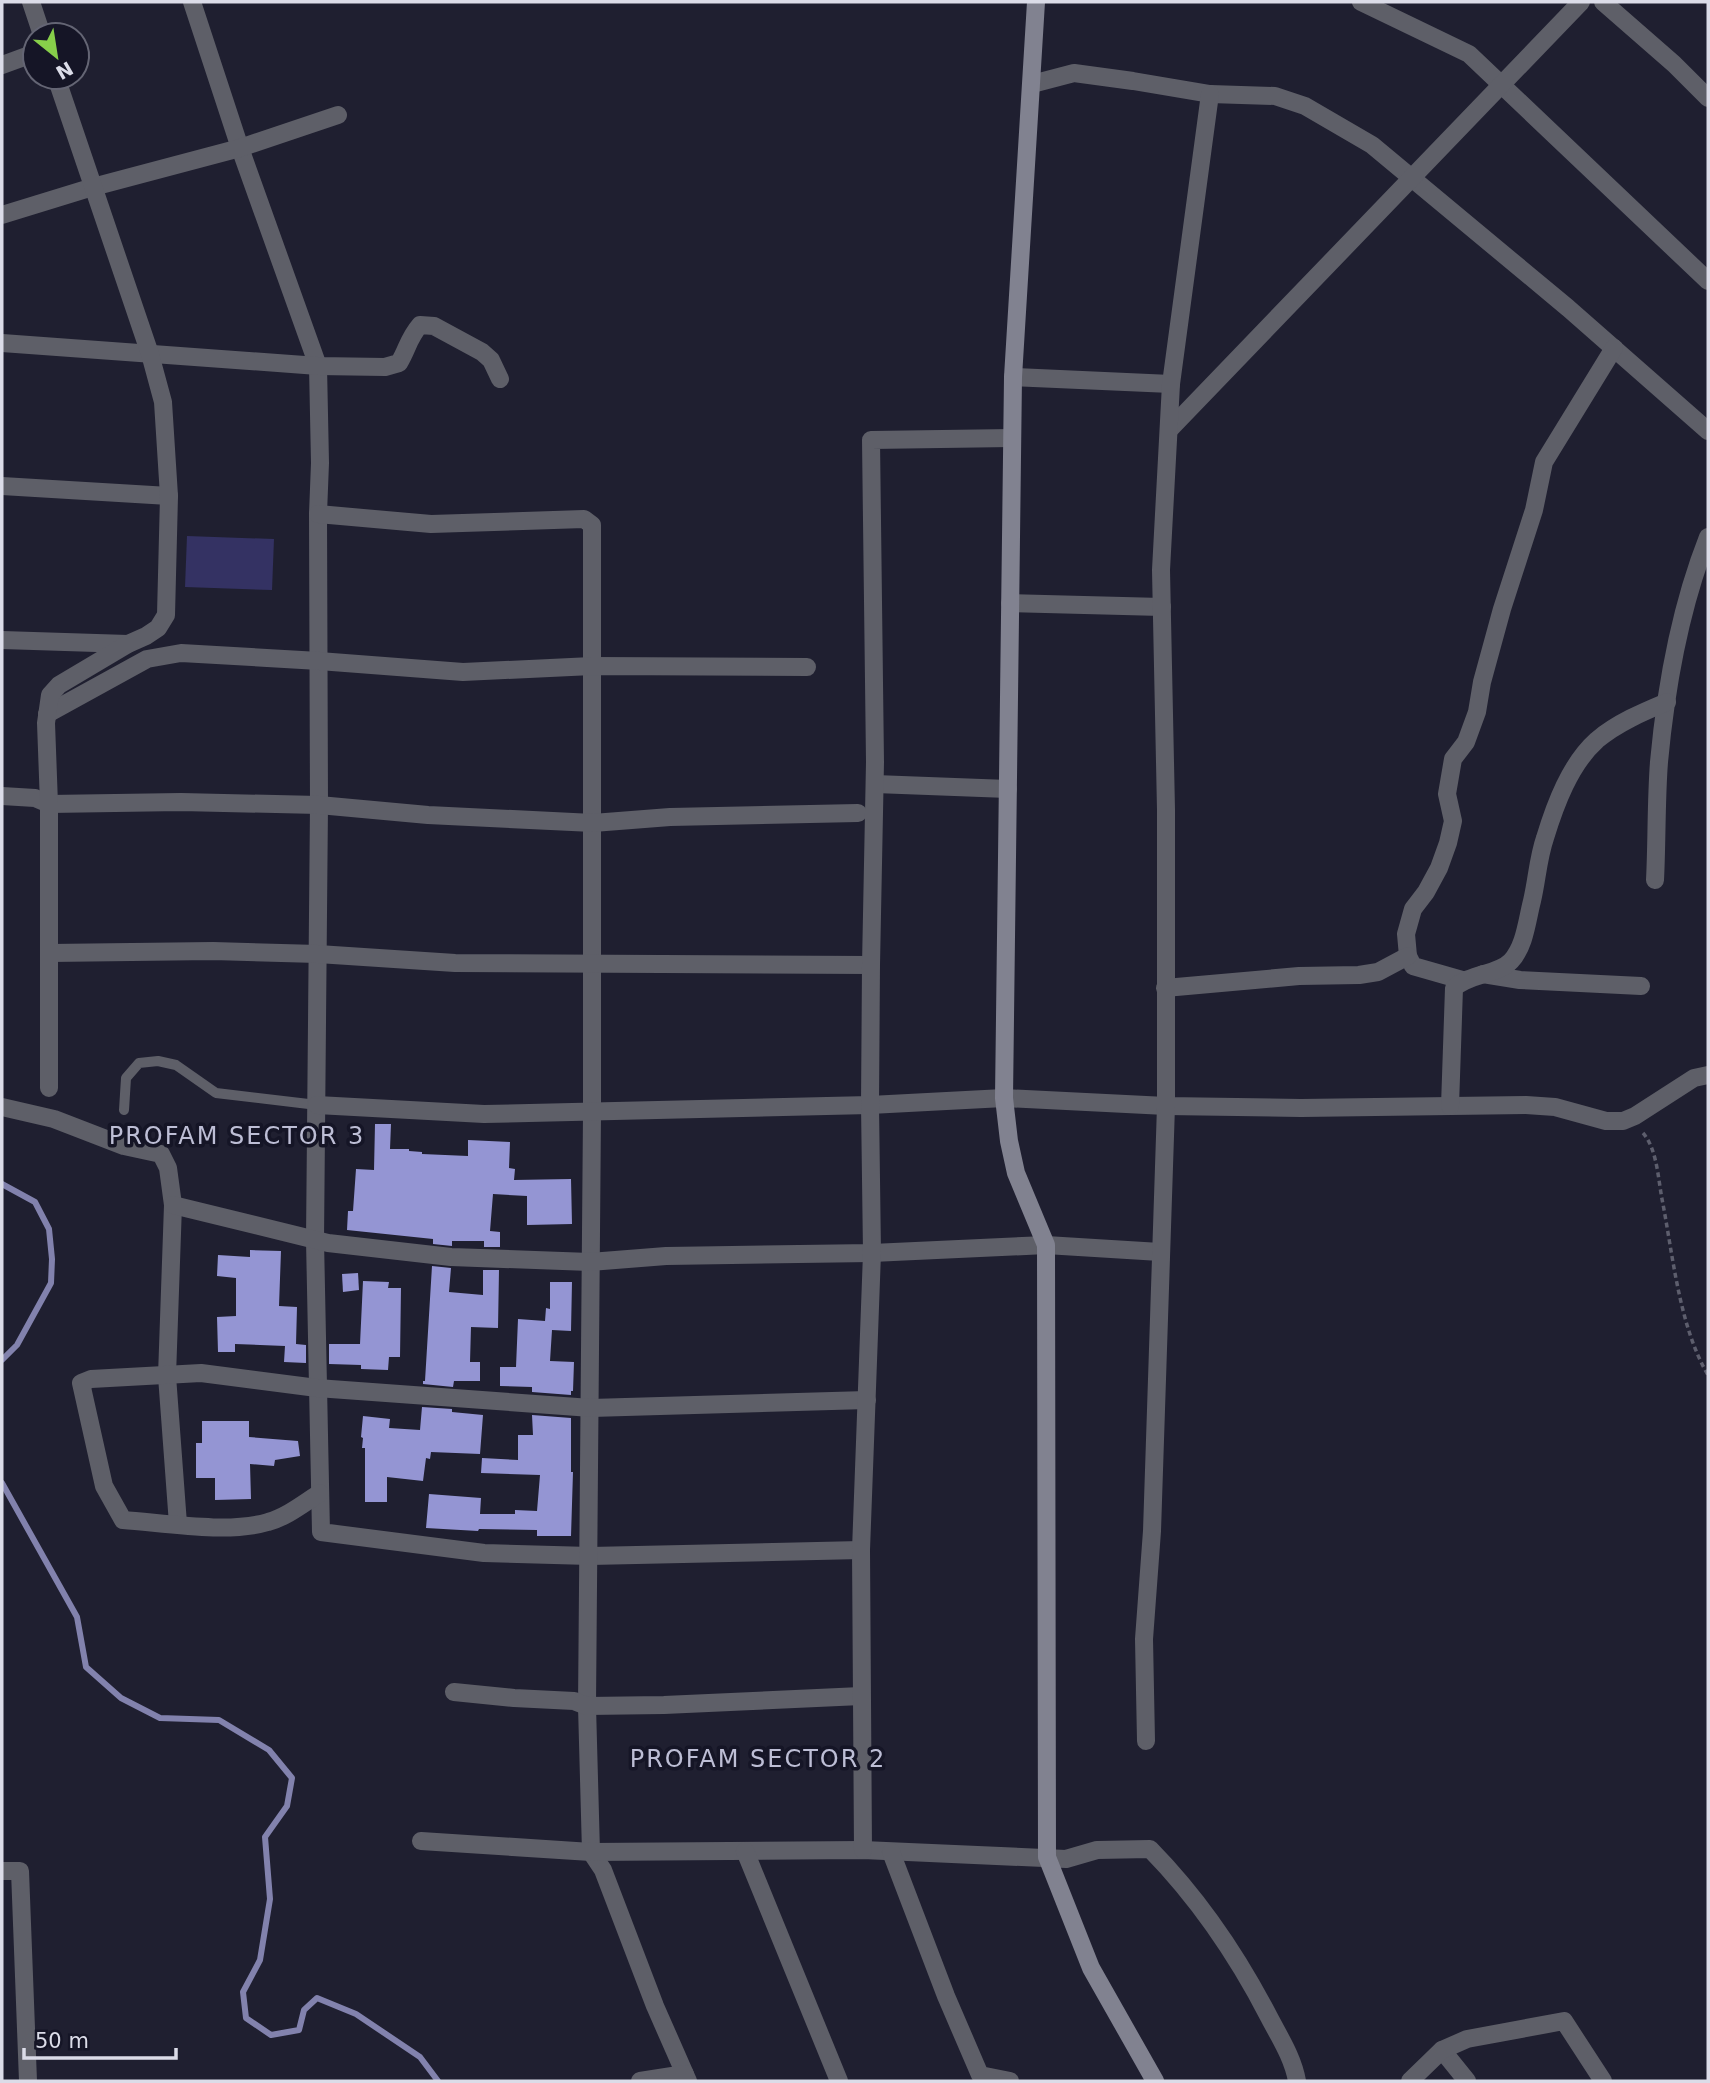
<svg xmlns="http://www.w3.org/2000/svg" width="1710" height="2083" font-family="'DejaVu Sans',sans-serif">
  <rect width="100%" height="100%" fill="#1f1f30"/>
  <path fill="#343263" d="M187 536 274 539 272 590 185 587Z"/>
  <g fill="none" stroke-linecap="round" stroke-linejoin="round">
    <g stroke="#8282ad" stroke-width="6">
      <path d="M2 1184 35 1202 49 1229 52 1259 51 1283 17 1345 2 1360"/>
      <path d="M2 1483 77 1617 86 1667 121 1698 160 1718 219 1720 269 1750 292 1778 287 1806 265 1837 270 1899 260 1960 243 1992 246 2018 271 2035 299 2030 304 2010 317 1998 356 2014 420 2057 438 2081"/>
    </g>
  </g>
  <g fill="#9495d3">
    <path d="M375 1124H391L390 1149H409V1151L422 1152V1154L468 1156V1140L510 1142 509 1168 515 1169 514 1180 571 1179 572 1224 527 1225V1196L493 1194 490 1231 500 1232V1247H484V1241H452V1246L433 1244V1239L347 1230 348 1211H353L356 1169 374 1170Z"/>
    <path d="M250 1250 281 1251 279 1306 297 1307 296 1344 306 1345V1363L284 1362 285 1346 235 1344V1352H218L217 1317 236 1316V1278L217 1276 218 1255 250 1257Z"/>
    <path d="M432 1266 451 1268 449 1292 483 1295V1270H499L498 1328 471 1327 470 1362H480V1381H454L453 1387 423 1384V1381H425Z"/>
    <path d="M358 1273 359 1290 343 1292 342 1274Z"/>
    <path d="M363 1281 389 1282 388 1288H401L400 1357H389L388 1370 361 1369V1365L329 1364V1344H360Z"/>
    <path d="M550 1282H572L571 1331 552 1330 550 1361 574 1362 573 1391H571V1395L532 1392V1387L500 1386V1367H516L518 1319 545 1321 546 1308 550 1309Z"/>
    <path d="M422 1407 452 1409V1412L483 1415 480 1454 431 1452 430 1459 426 1458 423 1481 387 1477V1502H365V1448H362L363 1438 361 1437 363 1416 390 1419 389 1428 420 1430Z"/>
    <path d="M532 1415 571 1418V1472H573L571 1536H537V1530L479 1529 478 1531 426 1528 429 1494 481 1498 480 1514H515V1510L537 1511 540 1475 481 1473 482 1458 518 1460V1435H533Z"/>
    <path d="M202 1421H249V1437L298 1441 300 1456 275 1460 274 1466 250 1464 251 1499 215 1500V1478H196V1443H202Z"/>
  </g>
  <g fill="none" stroke-linecap="round" stroke-linejoin="round">
    <path stroke="#5d5e6d" stroke-width="3.5" stroke-dasharray="5 3.5" stroke-linecap="butt" d="M1643 1133C1657 1149 1658 1178 1662 1199 1673 1255 1679 1326 1708 1375"/>
    <path stroke="#5e5f68" stroke-width="10" d="M124 1110 126 1078 139 1063 158 1061 176 1065 216 1093 317 1105"/>
    <g stroke="#5e5f68" stroke-width="18">
      <path d="M31 2 42 35"/>
      <path d="M192 2 240 148 318 366 320 463 318 514 319 805 315 1240 321 1532 484 1553 590 1556 861 1550"/>
      <path d="M1361 2 1469 54 1708 281"/>
      <path d="M1603 2 1674 64 1708 98"/>
      <path d="M2 65 35 53"/>
      <path d="M1032 84 1074 73 1133 81 1210 94 1275 96 1305 106 1372 145 1568 308 1708 431"/>
      <path d="M2 215 93 187 240 148 338 115"/>
      <path d="M2 343 318 366 385 367 399 363C408 348 408 339 420 325L434 326 482 352 491 360 500 379"/>
      <path d="M1013 377 1171 384"/>
      <path d="M1169 430 1581 2"/>
      <path d="M2 486 169 496"/>
      <path d="M318 514 431 524 584 519 592 525V1113L587 1706 591 1852 603 1870 655 2006 688 2081"/>
      <path d="M1010 603 1162 607"/>
      <path d="M2 640 128 644"/>
      <path d="M47 714 147 659 181 653 319 661 463 672 592 666 807 667"/>
      <path d="M875 784 1008 789"/>
      <path d="M2 796 35 798 49 804 181 802 319 805 428 815 593 823 670 817 858 813"/>
      <path d="M1655 880C1657 841 1656 801 1659 762 1666 686 1680 608 1708 537"/>
      <path d="M50 953 213 951 318 954 455 963 871 965"/>
      <path d="M1483 974 1520 980 1641 986"/>
      <path d="M1462 980 1413 966 1408 956 1406 934 1413 909 1426 892 1439 868 1448 843 1453 821 1447 794 1453 759 1466 742 1477 712 1482 682 1502 609 1534 510 1544 462 1614 348"/>
      <path d="M1165 988 1299 976 1359 975 1378 972 1408 956"/>
      <path d="M49 1088V804L46 723 50 695 59 685 128 644 146 636 158 628 166 615 169 496 163 402 150 354 56 77"/>
      <path d="M317 1105 484 1114 870 1105 1004 1098 1166 1106 1301 1108 1526 1105 1555 1107 1606 1121H1623L1635 1116 1694 1078 1708 1075"/>
      <path d="M1450 1106 1454 988C1470 973 1498 975 1511 961 1525 946 1527 920 1532 901 1537 880 1538 858 1545 838 1555 805 1570 764 1597 740 1617 723 1643 712 1667 702"/>
      <path d="M2 1107 54 1119 124 1146 161 1154 168 1168 173 1205 167 1376 178 1524"/>
      <path d="M173 1205 328 1243 451 1257 590 1262 666 1256 872 1253 1046 1245 1160 1252"/>
      <path d="M320 1493C304 1503 287 1517 268 1522 228 1534 165 1523 123 1520L104 1486 81 1383 91 1379 201 1373 317 1388 591 1408 867 1400"/>
      <path d="M454 1692 514 1698 574 1701 587 1706 664 1705 861 1696"/>
      <path d="M1146 1741 1144 1639 1152 1531 1166 1106V810L1161 570 1171 384 1210 94"/>
      <path d="M421 1841 591 1852 863 1850 1066 1859 1097 1850 1150 1849C1198 1898 1238 1957 1269 2017 1280 2038 1293 2058 1297 2081"/>
      <path d="M863 1850 861 1550 872 1253 870 1105 871 965 875 762 871 440 1012 438"/>
      <path d="M745 1851 839 2081"/>
      <path d="M891 1852 946 1996 980 2075 1010 2081"/>
      <path d="M2 1871H20L28 2081"/>
      <path d="M1442 2050 1467 2081"/>
      <path d="M640 2081 685 2074"/>
      <path d="M1410 2081 1442 2050 1467 2039 1564 2021 1603 2081"/>
    </g>
    <path stroke="#818290" stroke-width="18" d="M1036 2 1013 377 1004 1098 1009 1141 1016 1173 1046 1245 1047 1857 1091 1968 1155 2081"/>
  </g>
  <g text-anchor="middle" dominant-baseline="central" stroke-width="7" stroke-linejoin="round" paint-order="stroke">
    <g font-size="24" letter-spacing="2" fill="#bdbed5" stroke="#151526">
      <text x="237" y="1136">PROFAM SECTOR 3</text>
      <text x="758" y="1759">PROFAM SECTOR 2</text>
    </g>
  </g>
  <rect width="1710" height="2083" fill="none" stroke="#dbdce8" stroke-width="7"/>
  <g transform="translate(56 56) rotate(150)"><circle r="33" fill="#151526" stroke="#646574" stroke-width="2"/>
  <path d="M0-5L12 26L0 18L-12 26Z" fill="#87cf4a"/>
  <text y="-10" font-size="19" font-weight="bold" text-anchor="middle" fill="#dbdce8">N</text>
  </g>
  <path d="M24 2048v10h152v-10" fill="none" stroke="#dbdce8" stroke-width="3.5"/>
  <text x="35" y="2048" font-size="21" fill="#dbdce8" stroke="#151526" stroke-width="5" paint-order="stroke">50 m</text>
</svg>
